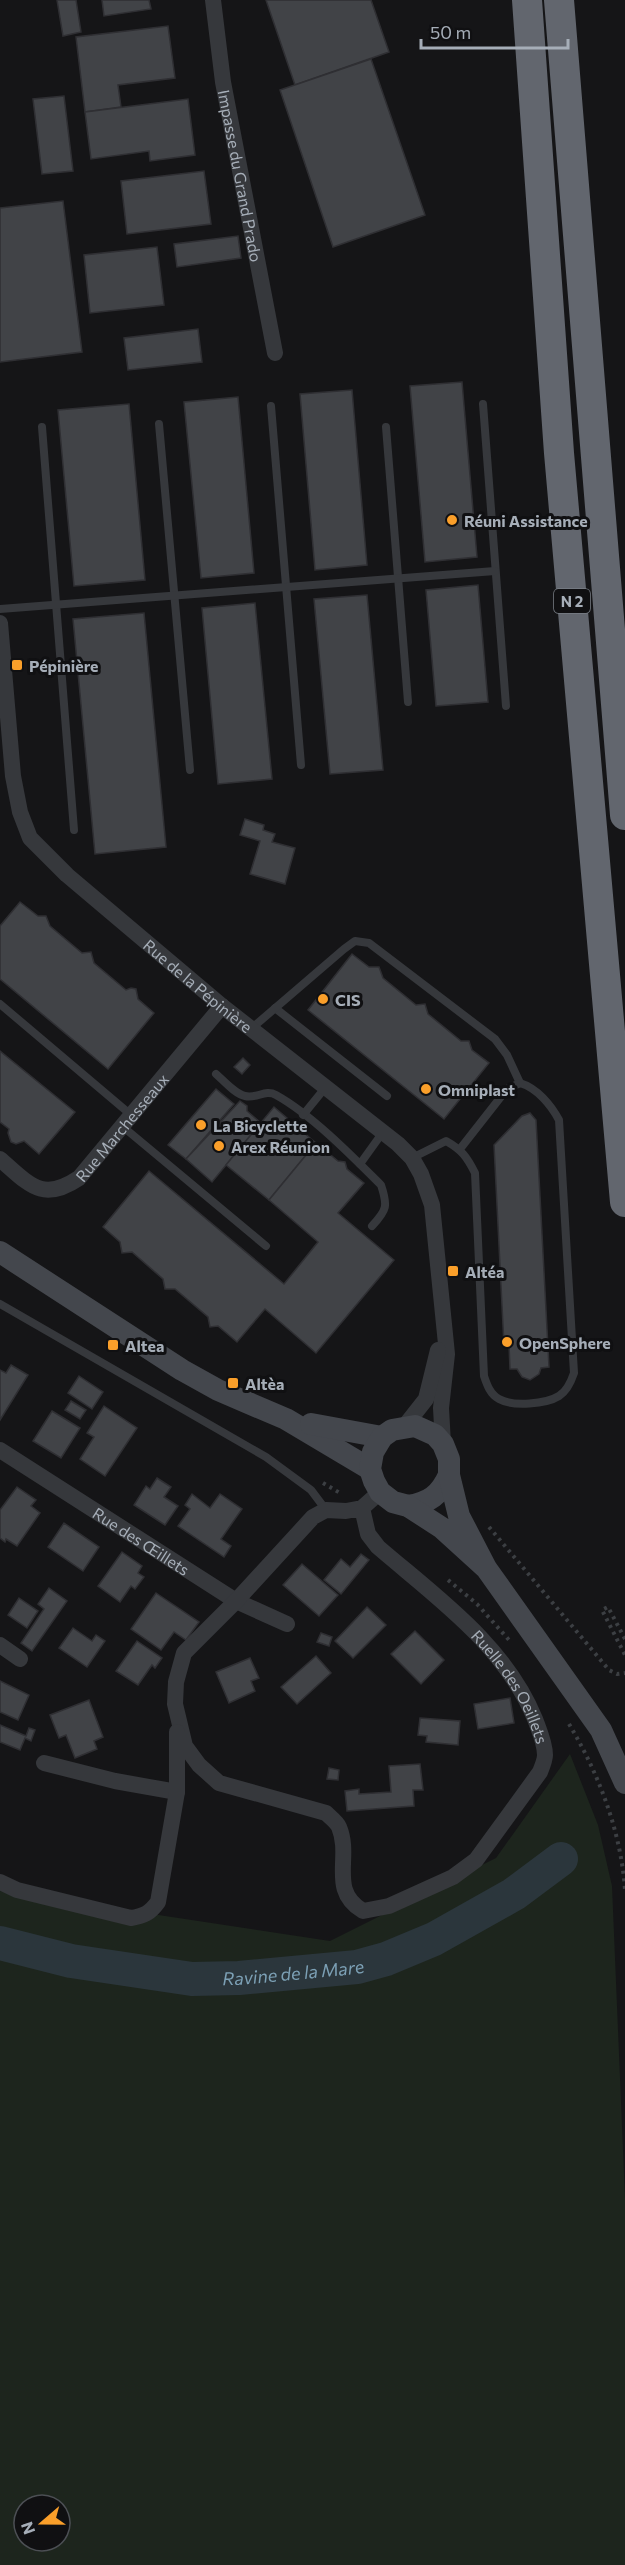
<svg xmlns="http://www.w3.org/2000/svg" width="625" height="2565" font-family="Commissioner,sans-serif">
  <rect width="100%" height="100%" fill="#151517"/>
  <path fill="#1d251d" fill-rule="evenodd" d="M570 1754 598 1825 612 1886 625 2198V2565H0V1891L330 1941 496 1858ZM24 2505H60V2541H24Z"/>
  <g fill="none" stroke-linecap="round" stroke-linejoin="round">
    <path stroke="#2b363c" stroke-width="34" id="s1" d="M0 1943 71 1961 192 1979 239 1978 357 1967 386 1959 434 1939 514 1894 561 1859"/>
  </g>
  <g fill="#414347" stroke="#2f2f33" stroke-width="1.5">
    <path d="M57 0H76L81 32 63 36Z"/>
    <path d="M102 0H149L151 9 104 16Z"/>
    <path d="M266 0H371L389 52 295 85Z"/>
    <path d="M168 26 175 78 118 85 121 107 85 112 76 37Z"/>
    <path d="M371 59 425 215 333 247 280 90Z"/>
    <path d="M64 96 73 171 42 174 33 99Z"/>
    <path d="M188 99 195 155 150 161 149 151 91 159 85 112Z"/>
    <path d="M204 171 211 224 127 234 121 181Z"/>
    <path d="M63 201 82 352 0 362V208Z"/>
    <path d="M238 236 241 258 177 267 174 244Z"/>
    <path d="M157 247 164 305 90 313 84 255Z"/>
    <path d="M198 329 202 362 128 370 124 338Z"/>
    <path d="M462 382 477 557 425 562 410 386Z"/>
    <path d="M352 390 367 565 315 570 300 394Z"/>
    <path d="M238 397 254 573 201 578 184 402Z"/>
    <path d="M129 404 145 580 74 586 58 410Z"/>
    <path d="M478 585 488 702 436 706 426 590Z"/>
    <path d="M367 595 383 770 330 774 314 599Z"/>
    <path d="M255 603 272 779 218 784 202 608Z"/>
    <path d="M144 613 166 847 95 854 73 619Z"/>
    <path d="M245 819 264 825 263 830 275 834 272 842 295 848 285 884 250 874 260 841 240 835Z"/>
    <path d="M20 902 38 916H46L50 926 82 953 91 952 94 963 126 990 131 988 136 989 138 999 154 1013 108 1069 0 979V926Z"/>
    <path d="M352 954 369 967H379L383 978 416 1005 425 1004 428 1014 461 1041H469L472 1050 489 1063 444 1119 308 1010Z"/>
    <path d="M0 1051 75 1112 39 1154 24 1141 16 1144 11 1142 8 1133 9 1129 0 1122Z"/>
    <path d="M243 1058 250 1065 242 1074 234 1067Z"/>
    <path d="M216 1089 234 1104 186 1159 168 1145Z"/>
    <path d="M240 1101 247 1106V1111L261 1123 212 1182 186 1159Z"/>
    <path d="M274 1107 294 1124H300L303 1132 316 1143 269 1200 226 1165Z"/>
    <path d="M530 1113 536 1120 549 1367 541 1368 539 1374 530 1380 522 1377 517 1369H510L509 1345 504 1346 494 1145 522 1116Z"/>
    <path d="M316 1143 338 1161 345 1162 347 1169 364 1183 338 1213 394 1260 316 1353 265 1309 237 1342 218 1326 210 1327 208 1317 175 1289H165L163 1279 132 1252 122 1253 120 1242 103 1227 149 1171 284 1284 318 1242 269 1200Z"/>
    <path d="M11 1365 28 1375 0 1420V1370L6 1373Z"/>
    <path d="M79 1376 103 1392 92 1409 68 1393Z"/>
    <path d="M71 1401 86 1410 80 1419 65 1410Z"/>
    <path d="M104 1406 137 1428 105 1476 80 1459 94 1437 87 1433Z"/>
    <path d="M52 1411 80 1428 61 1458 33 1441Z"/>
    <path d="M157 1478 171 1487 164 1497 178 1506 165 1525 134 1505 146 1486 150 1489Z"/>
    <path d="M17 1487 36 1500 31 1506 40 1513 17 1546 6 1539 5 1542 0 1538V1510Z"/>
    <path d="M192 1494 210 1508 220 1494 242 1509 221 1539 231 1546 224 1557 178 1526 190 1509 185 1505Z"/>
    <path d="M64 1523 99 1547 83 1571 48 1547Z"/>
    <path d="M122 1552 142 1566 138 1573 144 1577 135 1589 131 1586 120 1602 98 1586Z"/>
    <path d="M361 1554 369 1560 341 1594 324 1580 341 1559 350 1567Z"/>
    <path d="M302 1564 338 1595 319 1616 283 1585Z"/>
    <path d="M49 1588 67 1601 32 1651 21 1643 44 1609 38 1604Z"/>
    <path d="M156 1593 199 1622 186 1640 174 1632 161 1650 131 1629Z"/>
    <path d="M19 1598 38 1611 27 1628 8 1615Z"/>
    <path d="M367 1607 386 1625 353 1658 335 1641Z"/>
    <path d="M73 1628 92 1641 96 1635 105 1641 87 1667 59 1648Z"/>
    <path d="M415 1631 444 1660 421 1684 391 1654Z"/>
    <path d="M321 1633 332 1637 329 1646 317 1642Z"/>
    <path d="M137 1641 162 1658 155 1668 152 1665 138 1685 116 1671Z"/>
    <path d="M316 1656 331 1673 297 1704 281 1687Z"/>
    <path d="M250 1658 259 1678 251 1681 255 1691 229 1703 216 1672Z"/>
    <path d="M0 1681 29 1695 18 1720 0 1712Z"/>
    <path d="M510 1698 514 1723 478 1729 474 1704Z"/>
    <path d="M89 1700 103 1737 94 1741 97 1749 75 1758 66 1735 59 1738 50 1715Z"/>
    <path d="M420 1718 460 1721 458 1745 426 1742 427 1736 418 1735Z"/>
    <path d="M0 1725 26 1736 29 1728 35 1730 31 1741 25 1738 20 1750 0 1742Z"/>
    <path d="M420 1764 423 1790H413L414 1806 347 1811 345 1791 359 1789V1794L391 1792 389 1766Z"/>
    <path d="M329 1768 339 1770 338 1780 327 1779Z"/>
  </g>
  <g fill="none" stroke-linecap="round" stroke-linejoin="round">
    <g stroke="#3c3f43" stroke-width="4" stroke-dasharray="3 4.5" stroke-linecap="butt">
      <path d="M323 1483 340 1493"/>
      <path d="M489 1527 609 1670 617 1674 625 1673"/>
      <path d="M448 1580 477 1604 509 1640"/>
      <path d="M625 1639 608 1607 602 1610 625 1655"/>
      <path d="M569 1724C599 1774 621 1832 625 1890"/>
    </g>
    <g stroke="#36383c" stroke-width="8">
      <path d="M483 404 506 706"/>
      <path d="M271 406 301 765"/>
      <path d="M159 424 190 770"/>
      <path d="M42 427 74 830"/>
      <path d="M386 427 408 702"/>
      <path d="M0 609 495 571"/>
      <path d="M0 1004 130 1114"/>
      <path d="M275 1008 387 1096"/>
      <path d="M252 1028 344 949 355 941 369 943 495 1039 507 1055 520 1083"/>
      <path d="M216 1074C224 1081 235 1094 245 1096 257 1099 265 1089 276 1095 312 1115 352 1156 381 1185 388 1206 387 1210 372 1226"/>
      <path d="M303 1115 325 1088"/>
      <path d="M122 1126 266 1246"/>
      <path d="M412 1158 446 1141C462 1150 467 1157 475 1173L484 1376C487 1385 490 1394 499 1399 513 1407 546 1404 559 1396 567 1391 571 1382 574 1373L559 1120C551 1105 537 1088 520 1083L507 1089 460 1149"/>
      <path d="M360 1164 383 1132"/>
      <path d="M0 1304 266 1457 311 1490 326 1510"/>
    </g>
    <g stroke="#36383c" stroke-width="16">
      <path id="s2" d="M213 0 223 82 275 353"/>
      <path id="s3" d="M0 623 13 776 20 812 30 838 67 875 222 1006 398 1144 412 1158 421 1174 432 1205 447 1354 441 1408 443 1444"/>
      <path id="s4" d="M0 1159C29 1184 42 1203 79 1178L222 1006"/>
      <path d="M404 1427 426 1399 438 1350"/>
      <path id="s5" d="M0 1450 236 1601 287 1624"/>
      <path id="s6" d="M362 1508 368 1534 378 1547C436 1597 505 1645 535 1719 539 1730 545 1743 545 1755 545 1760 542 1767 540 1772L476 1860 453 1877 389 1906 363 1911C328 1890 352 1858 339 1827 337 1822 330 1817 326 1813L219 1783 199 1765 185 1746 175 1704 176 1682 184 1653 236 1601 313 1517 326 1510 346 1511 362 1508 380 1492"/>
      <path d="M0 1645 20 1659"/>
      <path d="M44 1763 115 1781 177 1792"/>
      <path d="M0 1882 17 1890 131 1918C144 1916 150 1913 158 1902L177 1792V1732"/>
    </g>
    <g stroke="#44474d" stroke-width="22">
      <path d="M0 1252 182 1370 218 1390 286 1419 370 1469"/>
      <path d="M311 1424 382 1437"/>
      <path d="M408 1506C429 1503 440 1495 449 1475"/>
      <path d="M486 1568 442 1528 408 1506 393 1502 380 1492 374 1481 370 1469 373 1452 382 1437 392 1430 415 1426 435 1435 443 1444 449 1459V1475L459 1516 486 1568 601 1730 625 1783"/>
    </g>
    <g stroke="#62666e" stroke-width="30">
      <path d="M527 0 559 453 625 1202"/>
      <path d="M559 0 625 815"/>
    </g>
  </g>
  <g fill="#fa9f2a" stroke="#101012" stroke-width="2">
    <circle cx="452" cy="520" r="6"/>
    <rect x="11" y="659" width="12" height="12" rx="3"/>
    <circle cx="323" cy="999" r="6"/>
    <circle cx="426" cy="1089" r="6"/>
    <circle cx="201" cy="1125" r="6"/>
    <circle cx="219" cy="1146" r="6"/>
    <rect x="447" y="1265" width="12" height="12" rx="3"/>
    <circle cx="507" cy="1342" r="6"/>
    <rect x="107" y="1339" width="12" height="12" rx="3"/>
    <rect x="227" y="1377" width="12" height="12" rx="3"/>
  </g>
  <g text-anchor="middle" dominant-baseline="central" stroke-width="6" stroke-linejoin="round" paint-order="stroke">
    <rect fill="#101012" stroke="#797f86" stroke-width="1.5" x="554" y="589" width="36" height="24" rx="4.5"/>
    <g font-size="15" font-weight="bold" fill="#a6aeb8">
      <text x="572" y="601">N 2</text>
    </g>
    <g font-size="16" fill="#a6aeb8" stroke="#101012">
      <text stroke="none"><textPath href="#s2" startOffset="178">Impasse du Grand Prado</textPath></text>
      <text stroke="none"><textPath href="#s3" startOffset="442">Rue de la Pépinière</textPath></text>
      <text stroke="none"><textPath href="#s4" startOffset="158">Rue Marchesseaux</textPath></text>
      <text stroke="none"><textPath href="#s5" startOffset="168">Rue des Œillets</textPath></text>
      <text stroke="none"><textPath href="#s6" startOffset="238">Ruelle des Oeillets</textPath></text>
    </g>
    <g font-size="16" font-weight="bold" fill="#a6aeb8" stroke="#101012" text-anchor="start">
      <text x="464" y="520">Réuni Assistance</text>
      <text x="29" y="665">Pépinière</text>
      <text x="335" y="999">CIS</text>
      <text x="438" y="1089">Omniplast</text>
      <text x="213" y="1125">La Bicyclette</text>
      <text x="231" y="1146">Arex Réunion</text>
      <text x="465" y="1271">Altéa</text>
      <text x="519" y="1342">OpenSphere</text>
      <text x="125" y="1345">Altea</text>
      <text x="245" y="1383">Altèa</text>
    </g>
    <g font-size="18" font-style="italic" fill="#7ca0b5" stroke="#101012">
      <text stroke="none"><textPath href="#s1" startOffset="297">Ravine de la Mare</textPath></text>
    </g>
  </g>
  <g transform="translate(42 2523) rotate(250)"><circle r="28" fill="#101012" stroke="#4c4f54" stroke-width="1.5"/>
  <path d="M0-4.5L10 22L0 15L-10 22Z" fill="#fa9f2a"/>
  <text y="-9" font-size="16" font-weight="bold" text-anchor="middle" fill="#a6aeb8">N</text>
  </g>
  <path d="M421 39v9h147v-9" fill="none" stroke="#a6aeb8" stroke-width="3"/>
  <text x="430" y="39" font-size="18" fill="#a6aeb8" stroke="#101012" stroke-width="4.5" paint-order="stroke">50 m</text>
</svg>
